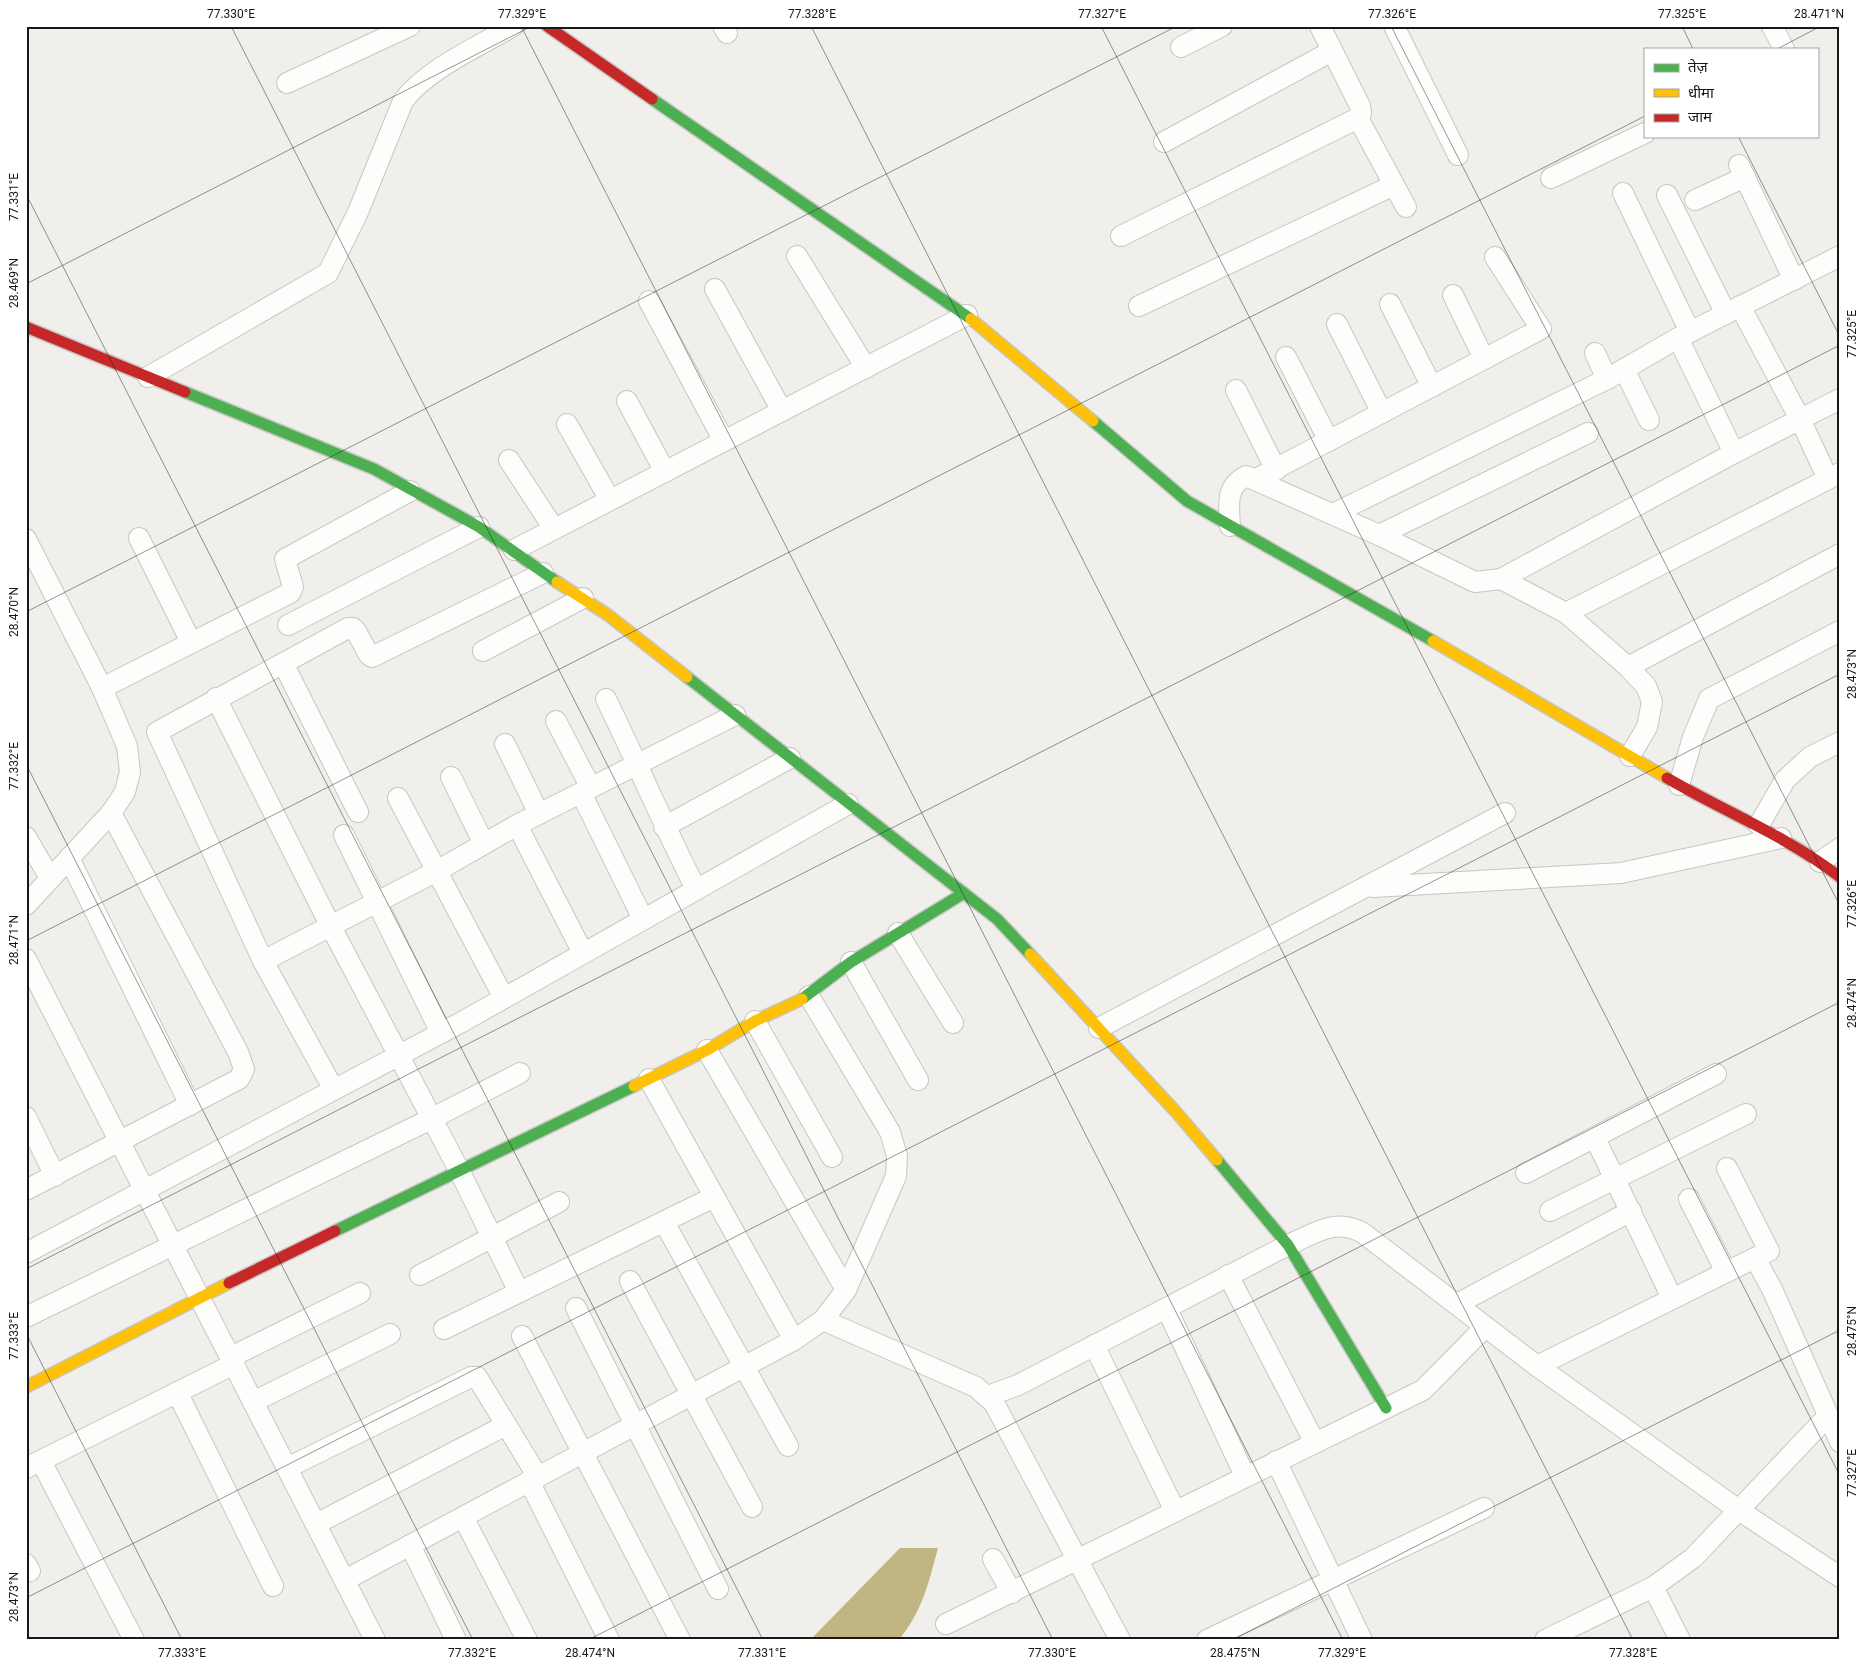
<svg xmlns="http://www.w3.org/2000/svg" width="1866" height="1666" font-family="Roboto,'Noto Sans Devanagari',sans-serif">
  <rect width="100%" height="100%" fill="#f0efeb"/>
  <path fill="#c2b584" d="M900 1548H938C928 1585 923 1609 899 1640H815L813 1637Z"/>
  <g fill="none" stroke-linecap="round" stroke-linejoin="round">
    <g stroke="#c6c6c3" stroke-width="22">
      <g id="street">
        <path d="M723 26 727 33"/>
        <path d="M1394 26 1458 155"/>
        <path d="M1772 26 1784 49"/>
        <path d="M1181 47 1222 26"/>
        <path d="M287 83 410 26"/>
        <path d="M1358 118 1406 207"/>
        <path d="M1164 142 1332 51"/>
        <path d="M1739 165 1794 280"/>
        <path d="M1551 178 1645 133"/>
        <path d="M1623 193 1690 332"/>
        <path d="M1667 195 1726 314"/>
        <path d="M1695 200 1745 177"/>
        <path d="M1121 236 1358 118 1361 113 1360 106 1320 26"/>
        <path d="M797 256 866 368"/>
        <path d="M715 289 782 411"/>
        <path d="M1453 295 1484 359"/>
        <path d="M649 301 724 441"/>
        <path d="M1390 304 1432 387"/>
        <path d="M1139 306 1394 185"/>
        <path d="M1740 306 1800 419 1828 479"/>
        <path d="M1337 324 1382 413"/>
        <path d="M1678 338 1734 453"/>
        <path d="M1595 353 1607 379"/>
        <path d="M1286 357 1329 441"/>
        <path d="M1624 369 1649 420"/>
        <path d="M148 377 328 273 358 212 403 101C427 69 478 47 513 26"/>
        <path d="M1236 390 1276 470"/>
        <path d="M627 401 665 472"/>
        <path d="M567 424 610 500"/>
        <path d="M509 460 554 529"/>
        <path d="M1256 479 1541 329 1495 257"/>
        <path d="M1333 514 1607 379 1678 338 1840 256"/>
        <path d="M1230 526C1229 505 1225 487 1246 476L1379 535 1475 582 1501 579 1566 613 1628 667 1646 686 1652 702 1647 727 1630 756"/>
        <path d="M1379 535 1588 433"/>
        <path d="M139 538 191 642"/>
        <path d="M26 539 102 688 127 746 130 772 125 792 111 813 26 905"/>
        <path d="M514 550 967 315"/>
        <path d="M1501 579 1734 453 1840 399"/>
        <path d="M1566 613 1840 473"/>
        <path d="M288 625 479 527"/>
        <path d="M483 651 583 598"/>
        <path d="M283 663 358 812"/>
        <path d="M1628 667 1840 554"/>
        <path d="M102 688 290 593 293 587 285 559 410 491"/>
        <path d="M216 698 330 925 459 1170 519 1292"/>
        <path d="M606 699C637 762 664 827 696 889"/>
        <path d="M556 721 591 788"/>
        <path d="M505 744 539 814"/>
        <path d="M451 777 484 844"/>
        <path d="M1679 785 1693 737 1709 699 1840 631"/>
        <path d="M581 793 643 919"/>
        <path d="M398 798 504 998"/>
        <path d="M517 825 583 953"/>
        <path d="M1759 825 1785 780 1810 757 1840 742"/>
        <path d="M664 827 790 758"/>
        <path d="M344 835 441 1033"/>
        <path d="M26 837 50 878"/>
        <path d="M69 858 190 1105"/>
        <path d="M1820 862 1840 848"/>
        <path d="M1373 887 1621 873 1781 838"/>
        <path d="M898 933 953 1023"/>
        <path d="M26 959 375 1640"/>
        <path d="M263 961 437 871 517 825 735 715"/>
        <path d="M851 962 918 1080"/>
        <path d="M755 1021 832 1157"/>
        <path d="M1099 1028 1505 813"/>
        <path d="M707 1050 846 1290"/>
        <path d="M649 1079 794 1340"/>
        <path d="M334 1090 263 961 157 732 348 628H353L356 631 369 655 372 657 543 573"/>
        <path d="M26 1117 55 1176"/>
        <path d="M1595 1138 1672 1298"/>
        <path d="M1526 1173 1716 1074"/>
        <path d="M26 1190 239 1079 244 1069 238 1052 111 813"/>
        <path d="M1689 1199 1726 1272"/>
        <path d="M1550 1211 1746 1114"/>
        <path d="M664 1222 788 1446"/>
        <path d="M26 1253 460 1023 848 804"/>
        <path d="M1755 1258 1772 1289 1840 1442"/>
        <path d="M420 1275 559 1202"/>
        <path d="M1228 1275 1315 1443"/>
        <path d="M630 1281 752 1507"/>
        <path d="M1457 1304 1631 1211"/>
        <path d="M576 1308 718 1589"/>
        <path d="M1167 1309 1245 1476"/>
        <path d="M26 1317 431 1119 520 1073"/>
        <path d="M823 1320 976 1387 994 1403 1120 1640"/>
        <path d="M444 1329 714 1197"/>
        <path d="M522 1336 680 1640"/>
        <path d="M1094 1345 1175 1511"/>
        <path d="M231 1357 360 1293"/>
        <path d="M1537 1366 1769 1251 1727 1168"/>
        <path d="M177 1392 273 1586"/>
        <path d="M988 1396 1018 1385 1288 1245C1314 1234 1335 1217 1363 1233L1537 1366 1737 1509 1840 1577"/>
        <path d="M253 1402 390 1334"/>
        <path d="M41 1461 134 1640"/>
        <path d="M1276 1461 1362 1640"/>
        <path d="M26 1468 234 1364"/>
        <path d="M287 1468 471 1377H477L538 1477"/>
        <path d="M529 1481 609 1640"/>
        <path d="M463 1517 527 1640"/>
        <path d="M316 1524 506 1425"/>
        <path d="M410 1545 456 1640"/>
        <path d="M993 1559 1012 1593"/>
        <path d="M26 1564 30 1571"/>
        <path d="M345 1580 794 1340 823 1320 846 1290 896 1176 897 1156 890 1132 809 996"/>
        <path d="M1653 1587 1680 1640"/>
        <path d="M946 1624 1423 1390 1485 1327"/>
        <path d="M1207 1640 1484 1508"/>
        <path d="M1545 1640 1653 1587 1693 1558 1827 1417"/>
      </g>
    </g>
    <g stroke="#c6c6c3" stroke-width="14">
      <g id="fast">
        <path d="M652 99 971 319"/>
        <path d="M185 392 374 469 479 527 557 582"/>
        <path d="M1093 421 1187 501 1433 641"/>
        <path d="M687 677 997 919 1030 954"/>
        <path d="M802 999 851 962 964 893"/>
        <path d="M1217 1160 1288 1245 1386 1408"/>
        <path d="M335 1231 634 1086"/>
      </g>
    </g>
    <g stroke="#c6c6c3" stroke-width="14">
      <g id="slow">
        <path d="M971 319 1093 421"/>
        <path d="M557 582 608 615 687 677"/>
        <path d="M1433 641 1667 778"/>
        <path d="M1030 954 1176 1112 1217 1160"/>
        <path d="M634 1086 707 1050 755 1021 802 999"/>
        <path d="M26 1387 229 1283"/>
      </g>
    </g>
    <g stroke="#c6c6c3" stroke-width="14">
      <g id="jam">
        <path d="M547 26 652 99"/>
        <path d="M26 327 185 392"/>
        <path d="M1667 778C1725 812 1785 835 1840 877"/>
        <path d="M229 1283 335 1231"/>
      </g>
    </g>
    <use href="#street" stroke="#fdfdfc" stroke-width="20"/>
    <use href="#fast" stroke="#4caf50" stroke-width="11"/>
    <use href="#slow" stroke="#ffc107" stroke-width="11"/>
    <use href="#jam" stroke="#c62828" stroke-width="11"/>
  </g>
  <path fill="none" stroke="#191816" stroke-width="1" stroke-opacity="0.45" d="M231 26 1053 1640M521 26 1343 1640M811 26 1633 1640M1101 26 1840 1476M1391 26 1840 906M1682 26 1693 49M1777 49 1821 26M1738 136 1840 337M26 194 763 1640M26 284 532 26M26 612 1177 26M26 764 473 1640M26 941 1645 116M26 1269 1840 345M26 1333 182 1640M26 1598 1840 674M588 1640 1840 1002M1232 1640 1840 1330"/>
  <rect width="1866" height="1666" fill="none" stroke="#ffffff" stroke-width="55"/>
  <rect x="1644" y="48" width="175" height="90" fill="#ffffff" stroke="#a3a3a2"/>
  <rect x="1654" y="64" width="25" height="8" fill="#4caf50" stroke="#a3a3a2"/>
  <text x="1688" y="72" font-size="15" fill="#191816">तेज़</text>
  <rect x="1654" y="89" width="25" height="8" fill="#ffc107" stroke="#a3a3a2"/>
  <text x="1688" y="98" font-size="15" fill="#191816">धीमा</text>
  <rect x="1654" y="114" width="25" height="8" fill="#c62828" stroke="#a3a3a2"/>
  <text x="1688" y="122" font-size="15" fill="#191816">जाम</text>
  <rect x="28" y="28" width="1810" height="1610" fill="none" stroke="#191816" stroke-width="2"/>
  <g font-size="12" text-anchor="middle" fill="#191816">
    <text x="231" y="18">77.330°E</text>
    <text x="522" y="18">77.329°E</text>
    <text x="812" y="18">77.328°E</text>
    <text x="1102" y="18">77.327°E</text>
    <text x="1392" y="18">77.326°E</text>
    <text x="1682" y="18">77.325°E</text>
    <text x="1819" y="18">28.471°N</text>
    <text transform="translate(14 197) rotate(-90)" y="4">77.331°E</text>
    <text transform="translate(14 283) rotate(-90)" y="4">28.469°N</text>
    <text transform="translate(1852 334) rotate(-90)" y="4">77.325°E</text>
    <text transform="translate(14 612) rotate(-90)" y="4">28.470°N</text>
    <text transform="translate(1852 674) rotate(-90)" y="4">28.473°N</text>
    <text transform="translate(14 766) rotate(-90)" y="4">77.332°E</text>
    <text transform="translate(1852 904) rotate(-90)" y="4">77.326°E</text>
    <text transform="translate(14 940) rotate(-90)" y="4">28.471°N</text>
    <text transform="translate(1852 1003) rotate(-90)" y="4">28.474°N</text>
    <text transform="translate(1852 1331) rotate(-90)" y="4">28.475°N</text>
    <text transform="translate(14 1336) rotate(-90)" y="4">77.333°E</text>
    <text transform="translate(1852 1473) rotate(-90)" y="4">77.327°E</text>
    <text transform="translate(14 1597) rotate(-90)" y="4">28.473°N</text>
    <text x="182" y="1657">77.333°E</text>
    <text x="472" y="1657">77.332°E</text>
    <text x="590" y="1657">28.474°N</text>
    <text x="762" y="1657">77.331°E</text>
    <text x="1052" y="1657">77.330°E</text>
    <text x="1235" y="1657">28.475°N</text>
    <text x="1342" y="1657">77.329°E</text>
    <text x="1633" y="1657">77.328°E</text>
  </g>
</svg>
